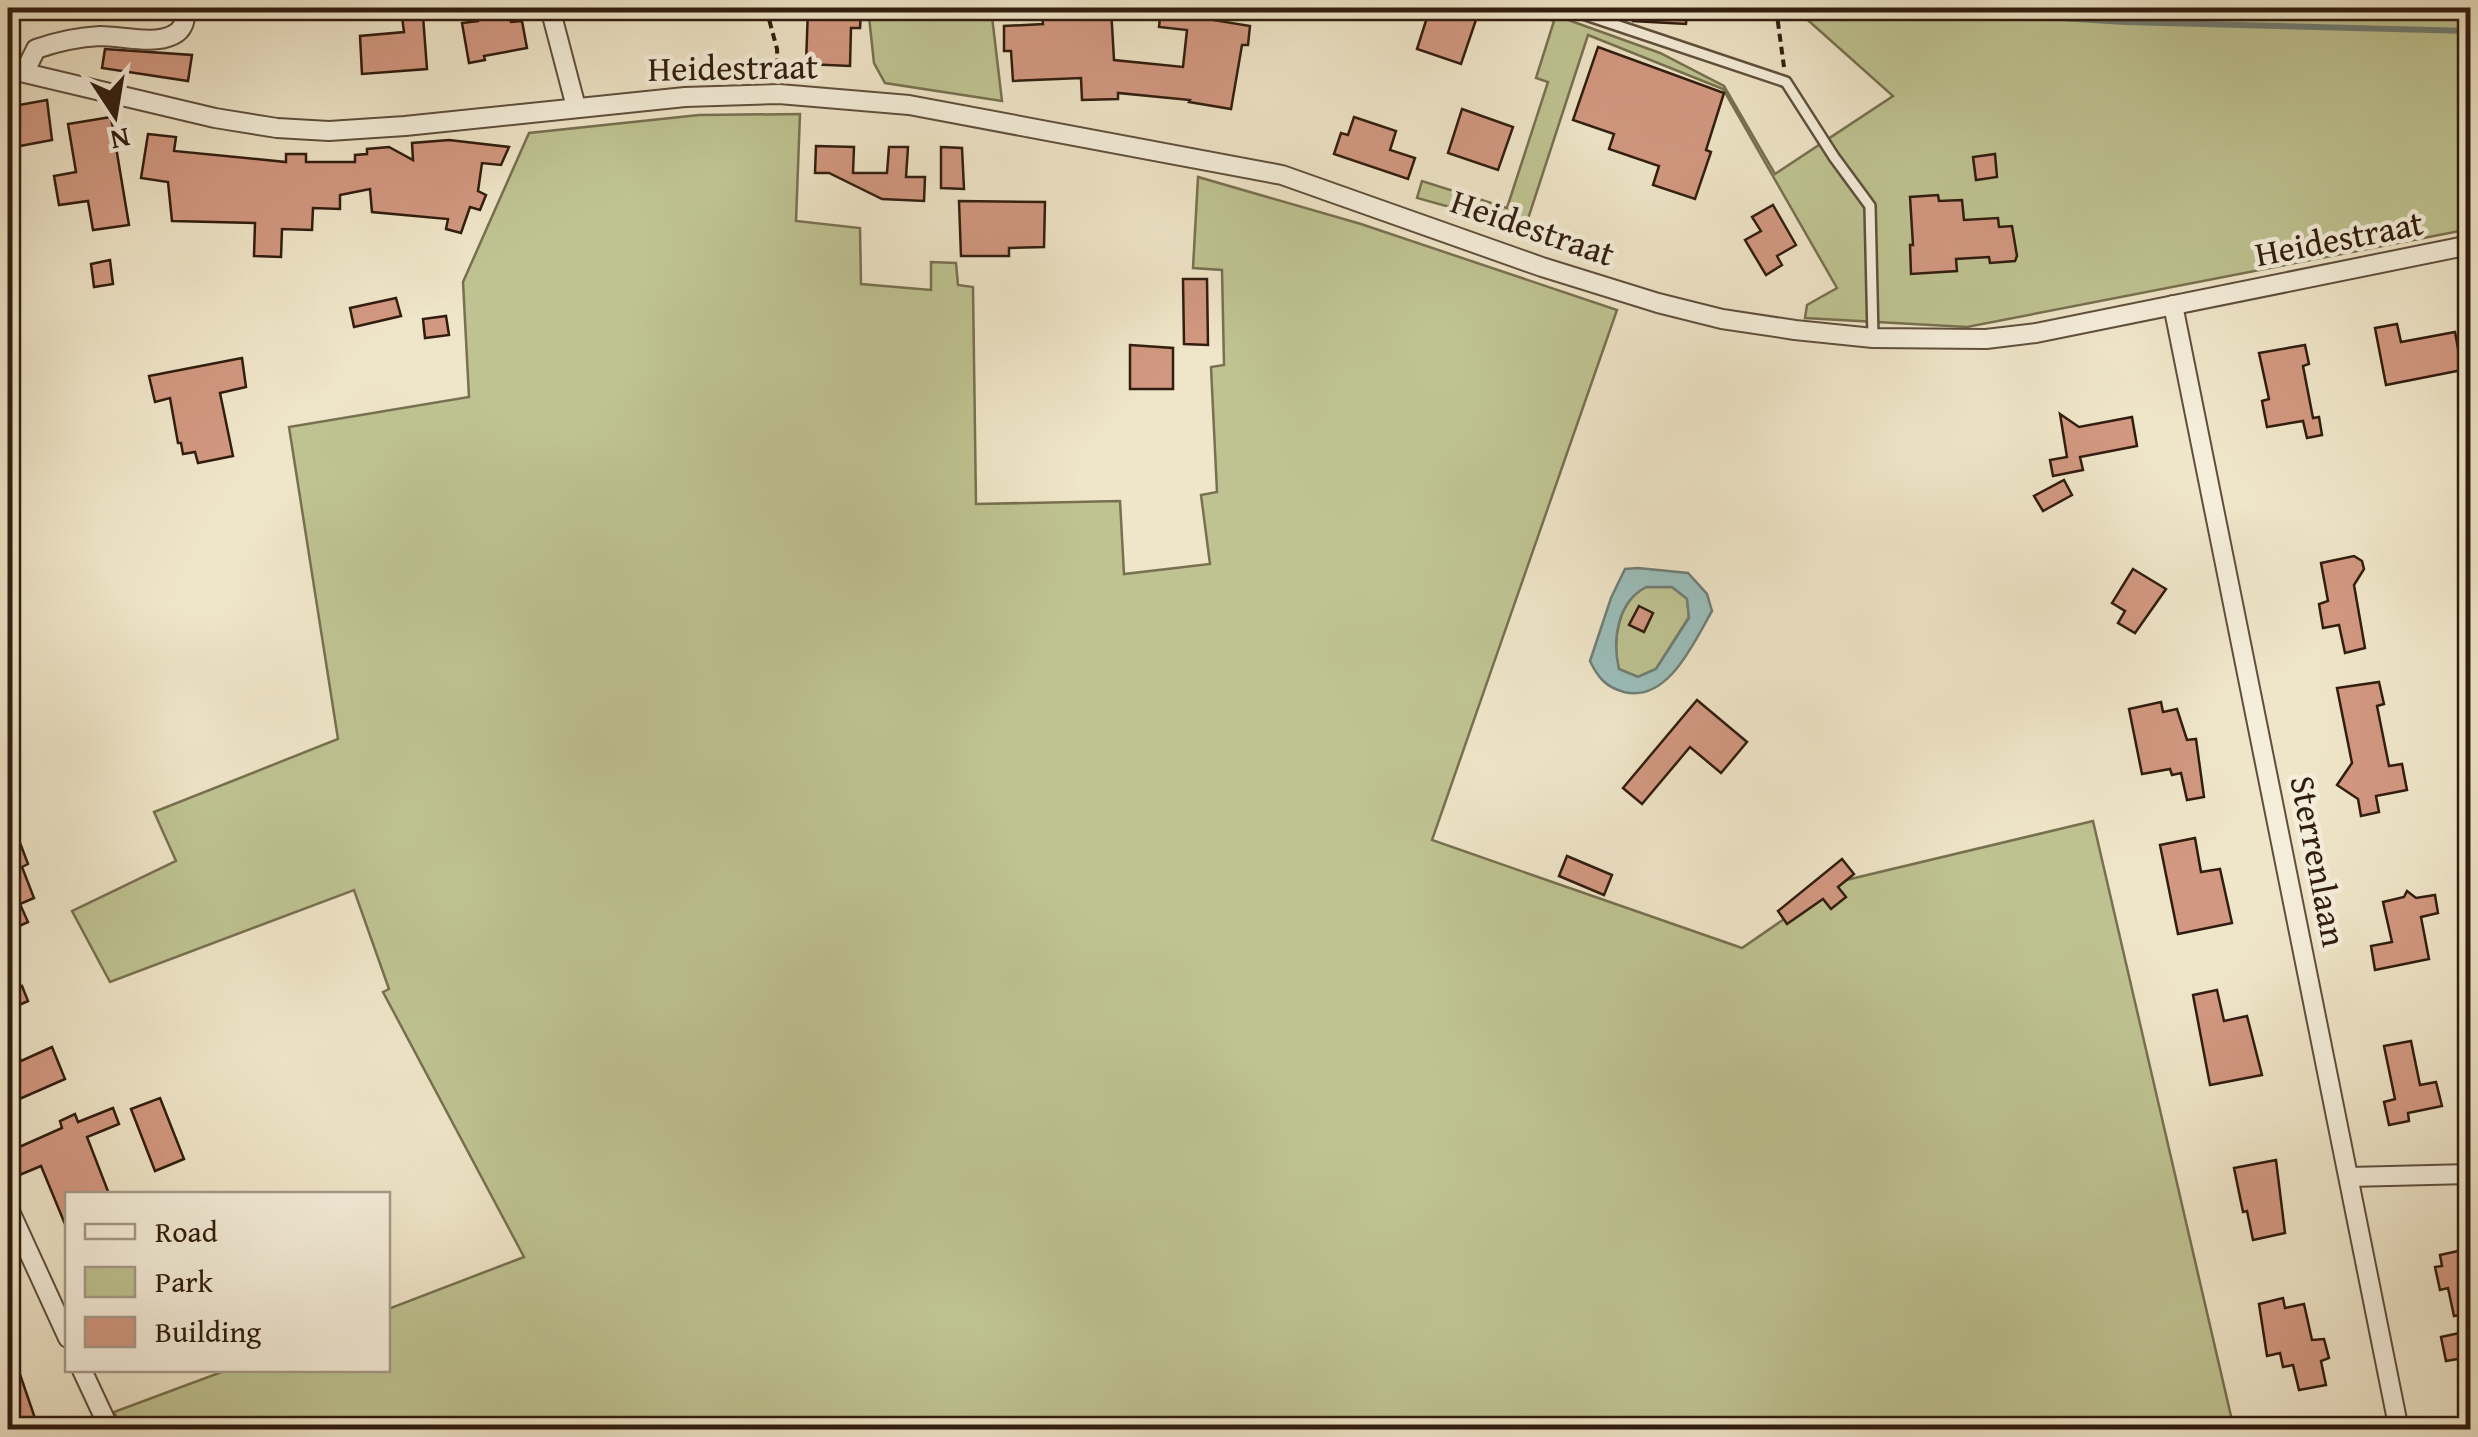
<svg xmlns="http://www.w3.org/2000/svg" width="2478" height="1437" font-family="'Gentium Book Plus',serif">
  <rect width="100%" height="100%" fill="#efe5c8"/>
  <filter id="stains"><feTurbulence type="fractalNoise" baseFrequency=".002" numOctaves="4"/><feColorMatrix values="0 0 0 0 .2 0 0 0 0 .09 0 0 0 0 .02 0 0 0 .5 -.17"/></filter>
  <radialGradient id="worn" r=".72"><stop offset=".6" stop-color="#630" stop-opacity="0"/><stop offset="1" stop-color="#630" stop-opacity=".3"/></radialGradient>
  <g fill="#bfc392" stroke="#787050" stroke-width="2.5">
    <path d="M868 8H991L1002 101 885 83 874 63Z"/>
    <path d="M1517 8H1535L1660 53 1724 86 1775 174 1893 96 1801 14 1799 8H2470V229L1967 327 1805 318 1807 305 1837 288 1723 89 1588 35 1525 228 1417 198 1422 181 1507 208 1548 82 1536 78 1554 21Z"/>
    <path d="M800 114 796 221 860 228 861 284 931 290V262L956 263 958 285 973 287 976 504 1120 501 1124 574 1210 564 1201 495 1217 492 1211 367 1224 365 1222 270 1193 268 1198 177 1361 224 1617 310 1432 840 1742 948 1838 882 2093 821 2234 1429H121L114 1412 227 1370H388V1309L524 1257 383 992 389 989 354 890 110 982 72 911 176 861 154 812 338 739 289 427 469 397 463 282 529 133 699 115Z"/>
    <path d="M1646 587H1672L1687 598 1689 617 1656 669 1638 677 1618 669C1613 640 1617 602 1646 587Z"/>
  </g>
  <path fill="#9bbebb" stroke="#717e76" stroke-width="2.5" fill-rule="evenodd" d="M1638 568 1688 573 1707 594 1712 611C1694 642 1668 703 1624 692 1606 687 1598 678 1590 661L1611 598 1625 569ZM1646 587H1672L1687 599 1689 618 1656 669 1638 677 1619 669C1612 640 1617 602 1646 587Z"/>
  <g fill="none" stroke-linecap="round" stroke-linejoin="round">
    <path stroke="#717e76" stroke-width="6" d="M1896 8 2125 22 2470 31"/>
  </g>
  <g fill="#d29881" stroke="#311d0f" stroke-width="2.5">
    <path d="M481 8H487L493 15 508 12 511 22 522 21 527 48 484 56 485 60 469 63 462 23 478 21Z"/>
    <path d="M808 8H857L861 12 860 28H851L850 66 806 64Z"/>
    <path d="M1041 8H1059L1060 16 1092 14V8H1111L1114 60 1183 67 1187 30 1159 27 1161 8H1189V16L1250 26 1248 45H1242L1231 109 1189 102 1190 100 1118 93V99L1082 100 1081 78 1013 81 1011 51H1004V26L1043 24Z"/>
    <path d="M1430 8H1480L1461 64 1417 49Z"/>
    <path d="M1634 8H1687L1686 24 1633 21Z"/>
    <path d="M423 16 427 69 362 74 360 36 404 32 402 17Z"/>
    <path d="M1598 47 1724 93 1706 150 1711 152 1695 199 1653 185 1659 166 1609 149 1614 134 1573 120Z"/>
    <path d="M105 49 192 55 188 81 102 68Z"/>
    <path d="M47 100 52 140 20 146 18 136 10 137 8 107Z"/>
    <path d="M1462 109 1513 127 1498 170 1448 153Z"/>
    <path d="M111 117 129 225 93 230 88 201 59 205 54 176 76 172 68 124Z"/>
    <path d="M1354 117 1396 131 1390 150 1415 158 1408 179 1334 154 1341 133 1348 135Z"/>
    <path d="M148 134 176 137 174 151 286 162V154H306V162H355V155L367 154V149L389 147 413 160 412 143 449 140 509 147 501 165 482 163 478 191 486 195 480 210 470 207 461 233 446 229 448 219 372 212 370 189 340 195V209L313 208 312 230 282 229 281 257 254 256 255 223 172 221 168 182 141 178Z"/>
    <path d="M816 146 854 147 853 173H887L889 147H908L906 177H925L924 201 882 199 829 173H815Z"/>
    <path d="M941 147 962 148 964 189 941 188Z"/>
    <path d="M1995 154 1997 177 1976 180 1973 157Z"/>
    <path d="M1938 195 1939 201 1962 200 1964 220 1998 218 1999 227 2012 226 2017 256 2015 261 1990 263 1989 257 1956 259 1957 271 1911 274 1910 245H1913L1910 197Z"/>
    <path d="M959 201 1045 202 1044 247 1009 248V256H961Z"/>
    <path d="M1773 205 1796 245 1777 256 1782 265 1766 275 1745 240 1761 231 1752 217Z"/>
    <path d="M110 260 113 284 94 287 91 264Z"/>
    <path d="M1183 279H1207L1208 345 1184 344Z"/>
    <path d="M396 298 401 316 354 327 350 308Z"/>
    <path d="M446 316 449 335 425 338 423 319Z"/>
    <path d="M2397 324 2401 342 2455 332 2462 370 2386 385 2375 328Z"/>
    <path d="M1130 345 1173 348V389H1130Z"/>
    <path d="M2305 345 2309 364 2303 366 2313 418 2319 417 2322 435 2307 438 2303 421 2267 427 2262 401 2269 399 2259 353Z"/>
    <path d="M242 358 246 387 220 393 233 456 198 463 195 452 183 454 181 443H178L170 398 155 402 149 376Z"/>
    <path d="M2060 414 2079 427 2132 417 2137 446 2080 457 2083 470 2053 476 2050 460 2067 457Z"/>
    <path d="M2064 480 2072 495 2043 511 2034 496Z"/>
    <path d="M2354 556 2362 561 2364 569 2354 585 2365 648 2345 653 2339 625 2323 628 2319 604 2328 601 2321 563Z"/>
    <path d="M2133 569 2166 589 2135 633 2118 623 2125 611 2112 603Z"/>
    <path d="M1639 606 1653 613 1644 632 1629 625Z"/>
    <path d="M2379 682 2384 704 2377 706 2389 766 2402 764 2407 790 2376 796 2379 812 2361 816 2358 799 2337 785 2352 763 2337 688Z"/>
    <path d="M1697 700 1747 742 1721 773 1690 747 1642 804 1623 788Z"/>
    <path d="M2161 702 2163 712 2177 709 2187 740 2196 739 2204 797 2187 800 2181 773 2172 775 2170 769 2142 774 2129 709Z"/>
    <path d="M9 814 28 864 22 867 34 898 20 904 28 922 8 931Z"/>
    <path d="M2195 838 2201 872 2220 869 2232 923 2178 934 2160 845Z"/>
    <path d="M1567 856 1612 875 1604 895 1559 876Z"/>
    <path d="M1842 859 1854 874 1838 887 1846 897 1831 909 1823 899 1787 924 1778 911Z"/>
    <path d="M2407 891 2416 898 2435 895 2438 913 2421 917 2429 959 2375 970 2371 946 2392 942 2383 902 2404 897Z"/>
    <path d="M22 986 28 1001 8 1010V992Z"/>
    <path d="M2217 990 2224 1021 2247 1016 2262 1075 2210 1085 2193 995Z"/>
    <path d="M8 1029 21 1061 52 1047 65 1079 8 1104Z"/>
    <path d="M2411 1041 2420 1085 2436 1082 2442 1106 2408 1113 2409 1121 2389 1125 2384 1102 2395 1099 2384 1046Z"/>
    <path d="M160 1098 184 1159 155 1171 131 1109Z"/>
    <path d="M113 1108 119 1124 87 1137 109 1194H68L67 1229 41 1166 17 1176 8 1152 62 1128 60 1121 75 1114 78 1122Z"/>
    <path d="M2276 1160 2285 1233 2253 1240 2247 1211 2243 1212 2234 1168Z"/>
    <path d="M2467 1249 2470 1268V1313L2454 1316 2448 1288 2440 1290 2435 1267 2442 1266 2440 1255Z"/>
    <path d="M2283 1298 2285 1308 2304 1304 2312 1340 2324 1339 2329 1358 2321 1361 2326 1385 2299 1390 2293 1365 2283 1367 2280 1353 2267 1356 2259 1304Z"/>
    <path d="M2464 1332 2469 1357 2446 1361 2441 1337Z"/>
    <path d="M8 1348H11L39 1430H8Z"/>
  </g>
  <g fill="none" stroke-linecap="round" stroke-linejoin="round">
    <g stroke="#604f3d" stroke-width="14">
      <g id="service">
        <path d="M1565 8 1786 82 1834 157 1870 206 1873 338"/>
        <path d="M2303 8H2470"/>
      </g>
    </g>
    <g stroke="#604f3d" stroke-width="22">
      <g id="minor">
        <path d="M550 8 576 107"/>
        <path d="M8 69 215 118 277 128 329 131 405 126 685 97 779 94 909 105 1282 175 1542 267 1658 303 1722 319 1795 330 1873 338 1986 339 2036 333 2470 245"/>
        <path d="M25 71 36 49C56 42 79 37 100 36 122 36 154 45 173 35 185 29 185 19 186 8"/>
        <path d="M2173 305 2399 1430"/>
        <path d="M2349 1177 2470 1174"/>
        <path d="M8 1207 68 1338"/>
        <path d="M82 1370 110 1430"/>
      </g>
    </g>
    <g stroke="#311d0f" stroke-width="4" stroke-dasharray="8 5" stroke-linecap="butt">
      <path d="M766 8 777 49 778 74"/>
      <path d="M1776 8 1784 67"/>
    </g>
    <use href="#service" stroke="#f5eedb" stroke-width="9"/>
    <use href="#minor" stroke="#f5eedb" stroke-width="18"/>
  </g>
  <g text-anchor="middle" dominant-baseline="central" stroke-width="9" stroke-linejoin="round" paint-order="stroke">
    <g font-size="35" fill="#311d0f" stroke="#f5eedb">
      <text transform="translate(733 67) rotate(-1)">Heidestraat</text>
      <text transform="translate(1533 227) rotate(19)">Heidestraat</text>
      <text transform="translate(2339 238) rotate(-11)">Heidestraat</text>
      <text transform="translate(2319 861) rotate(79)">Sterrenlaan</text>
    </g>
  </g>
  <rect width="2478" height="1437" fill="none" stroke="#efe5c8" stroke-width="40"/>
  <rect x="10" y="10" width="2458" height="1417" fill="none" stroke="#311d0f" stroke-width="5"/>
  <rect x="20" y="20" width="2438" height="1397" fill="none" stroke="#311d0f" stroke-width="2.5"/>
  <rect x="65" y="1192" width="325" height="180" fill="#f5eedb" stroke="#a79a89" stroke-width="2.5"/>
  <rect x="85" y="1224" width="50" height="15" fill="#f5eedb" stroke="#a79a89" stroke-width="2.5"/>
  <text x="155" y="1242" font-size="30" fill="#311d0f">Road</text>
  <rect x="85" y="1267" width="50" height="30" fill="#bfc392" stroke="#a79a89" stroke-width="2.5"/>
  <text x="155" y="1292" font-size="30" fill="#311d0f">Park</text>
  <rect x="85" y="1317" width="50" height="30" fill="#d29881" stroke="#a79a89" stroke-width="2.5"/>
  <text x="155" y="1342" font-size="30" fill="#311d0f">Building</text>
  <g transform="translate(115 115) rotate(168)" stroke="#f5eedb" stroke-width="8" paint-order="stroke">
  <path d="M0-8L18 38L0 25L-18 38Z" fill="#311d0f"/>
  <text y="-15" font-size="28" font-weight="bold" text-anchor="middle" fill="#311d0f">N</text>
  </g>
  <rect width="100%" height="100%" filter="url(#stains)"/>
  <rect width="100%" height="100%" fill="url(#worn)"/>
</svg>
